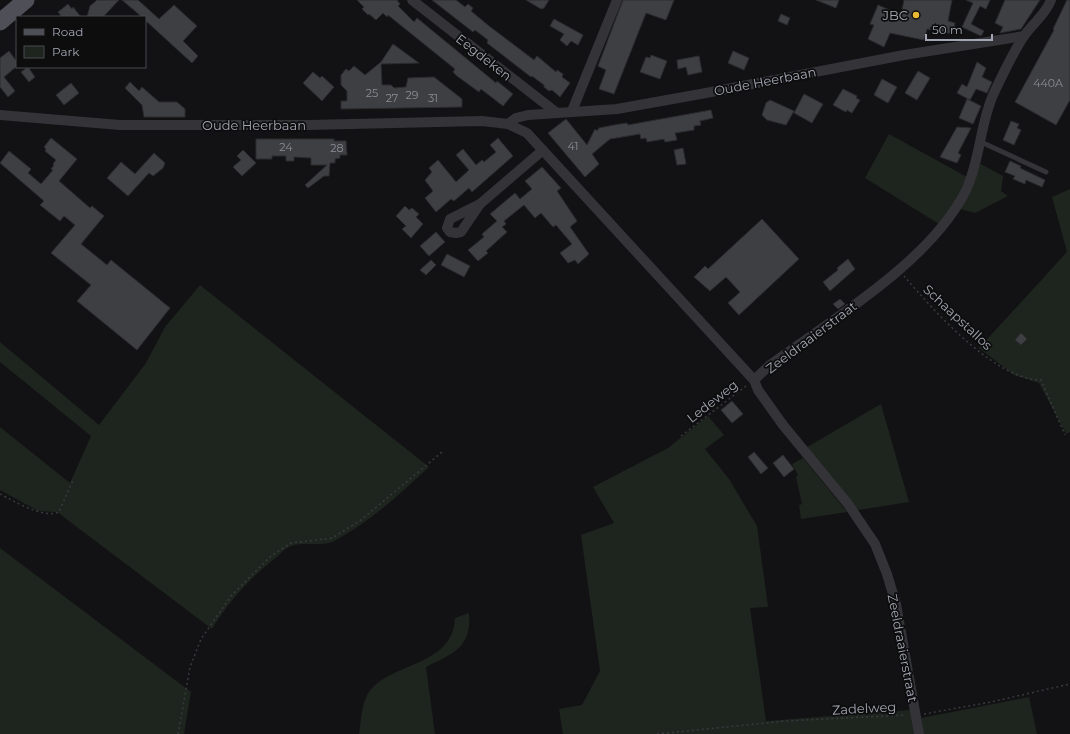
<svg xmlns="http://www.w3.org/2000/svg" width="1070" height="734" font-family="Montserrat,sans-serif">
  <rect width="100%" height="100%" fill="#121113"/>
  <g fill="#1e251f">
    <path d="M889 134 967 177 951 208 939 224 865 178Z"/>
    <path d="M979 163 1003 176 1001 191 1008 196 975 213 960 209Z"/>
    <path d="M1070 189V432L1066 434 1039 383 1014 375 979 348 1067 252 1052 197Z"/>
    <path d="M200 285 429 467C400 494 371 521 336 540 322 548 306 541 291 546 286 548 281 553 277 557 251 577 229 601 212 629L57 512 38 511 0 490V427L70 483 91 436 0 362V342L99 425 146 363 165 327Z"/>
    <path d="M881 404 909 502 858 510 807 447Z"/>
    <path d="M708 416 724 435 705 449 729 479 757 526 768 607 750 608 766 721 910 710 914 734H563L559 709 582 705 600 671 581 535 614 523 593 487 668 448Z"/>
    <path d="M803 458 847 512 801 519 799 505 802 504 796 477 798 475 792 464Z"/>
    <path d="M0 548 191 692 184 734H0Z"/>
    <path d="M469 613C472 647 453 654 426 667L435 734H359C361 723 361 708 366 698 382 661 453 670 455 618Z"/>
    <path d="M1029 697 1037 734H923L921 718Z"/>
  </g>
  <g fill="#3e3f43" stroke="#2c2c2f">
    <path d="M97 0H119L103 17H87L90 6Z"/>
    <path d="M122 0H138L159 19 174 5 197 26 183 41 198 56 192 63 145 20V17H142Z"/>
    <path d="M357 0H397L400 4 398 6 414 22 417 18 496 83 497 81 513 94 503 106 481 89 479 92 457 76 453 72 455 69 388 15 387 17 383 13 376 20 369 14 368 15 362 9 364 7Z"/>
    <path d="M432 0H456L465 7 468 4 473 8 471 11 489 26 534 60 537 56 556 72 557 70 563 74 562 77 570 83 560 97 552 90 549 91 544 87V85L532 76 531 77 487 43 488 40 475 30 473 32Z"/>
    <path d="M526 0H549L544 8 541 9Z"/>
    <path d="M623 0H674L666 20 646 13 614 94 599 89 606 70 598 66Z"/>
    <path d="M816 0H839L836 8Z"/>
    <path d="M904 0H952L948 21 955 23 953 34 927 29 924 40 890 33 884 47 868 39 874 25 870 24 878 5 901 15Z"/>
    <path d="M966 0H990L986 9 980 6 971 24 984 31 981 36 962 27 973 3Z"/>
    <path d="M1005 0H1040L1021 29 1000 33 1003 27 995 23Z"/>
    <path d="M1067 0H1070V100L1056 125 1015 102 1054 30 1053 29Z"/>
    <path d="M68 4 72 9 73 7 81 17H62L58 12Z"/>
    <path d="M781 14 790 18 787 25 778 21Z"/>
    <path d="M554 19 583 35 578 45 571 41 567 46 560 40 564 34 550 26Z"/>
    <path d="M393 44 419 63 381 64 382 85H391L394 88 406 87 408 78 434 77 462 99V107L341 109V101H347V91L341 85V75L346 69 349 71 354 66 365 75 381 62Z"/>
    <path d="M9 51 17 62V66L4 77 15 91 8 97 0 87V58Z"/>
    <path d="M733 51 749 58 744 70 728 63Z"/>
    <path d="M651 55 667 61 660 79 640 72 646 57 650 58Z"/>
    <path d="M699 56 702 72 688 75 686 67 678 69 677 60Z"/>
    <path d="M977 62 986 68 982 77 992 82 987 93 976 89 970 100 957 93 962 84 967 87Z"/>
    <path d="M28 67 35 77 29 82 21 72Z"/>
    <path d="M918 71 930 78 917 100 905 93Z"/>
    <path d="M313 72 320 78 322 76 334 87 322 101 303 83Z"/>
    <path d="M882 79 897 87 888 103 874 95Z"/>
    <path d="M130 82 139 91 142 87 159 102H177L185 109V117H144L142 105 125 88Z"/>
    <path d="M71 83 79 93 64 105 56 95Z"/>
    <path d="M843 89 857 96 856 98 860 100 852 113 847 110 846 112 842 110 833 105Z"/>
    <path d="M804 94 823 104 812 123 794 113Z"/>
    <path d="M967 99 981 106 973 124 959 118Z"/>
    <path d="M770 100 794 111 786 125 767 120 762 115 766 103Z"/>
    <path d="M711 110 713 118 700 121 701 125 694 126V130L675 133 677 140 665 142 664 139 647 142 646 138 641 139 640 134 610 139 592 154 599 164 585 177 548 133 566 119 587 145 595 129 597 131 599 128 614 125 627 123 628 125Z"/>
    <path d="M1011 121 1019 124 1017 128 1021 130 1014 145 1003 140Z"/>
    <path d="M957 127 971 128 958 153 961 155 957 163 940 157Z"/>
    <path d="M51 138 77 159 59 181 90 208 92 206 104 216 81 244 107 265 111 260 170 308 137 350 77 301 91 285 51 253 75 225 64 216 60 221 40 205 44 201 0 163 9 151 31 169 28 173 41 184 53 170 51 169 54 165 53 164 56 160 45 151 46 149 44 147Z"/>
    <path d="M498 138 513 156 472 192 469 188 454 201 451 199 436 212 425 198 433 191 425 180 432 172 429 168 438 160 456 182 469 170 456 155 463 149 476 165 482 160 484 162 496 152 490 145Z"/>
    <path d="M256 139H334V141H346L347 155H340V158L335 159V163H330L329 176H324L308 188 305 185 327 165H311V158L294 157V161H286V156H272V159H256Z"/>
    <path d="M683 148 686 164 677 165 674 150Z"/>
    <path d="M243 150 256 163 242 176 233 167 241 160 237 156Z"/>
    <path d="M154 153 165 163 163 168 153 176 149 173 128 196 107 178 121 162 135 174Z"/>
    <path d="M1010 161 1021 166 1020 168 1045 180 1042 187 1026 180 1025 184 1013 179 1015 176 1005 172Z"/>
    <path d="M542 167 561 188 557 191 577 221 570 227 589 254 578 264 575 260 568 263 560 253 572 244 556 225 553 227 541 213 535 218 524 205 504 221 506 224 502 227 507 232 486 251 488 253 478 261 468 250 484 237 482 234 497 221 490 214 515 193 520 199 532 189 525 181Z"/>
    <path d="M405 206 409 210 412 208 419 214 416 217 423 224 411 238 402 229 406 226 396 216Z"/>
    <path d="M762 219 799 259 739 315 728 303 740 292 726 277 710 291 694 277 705 266 708 269Z"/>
    <path d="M436 232 445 242 429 256 420 246Z"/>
    <path d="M447 254 470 266 464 277 441 265Z"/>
    <path d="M848 259 855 269 830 291 823 282 838 270 837 268Z"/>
    <path d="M431 260 436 265 426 275 420 270Z"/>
    <path d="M840 299 845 304 838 309 833 304Z"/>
    <path d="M1021 333 1027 339 1021 345 1015 340Z"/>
    <path d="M732 401 743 414 732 423 721 410Z"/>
    <path d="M754 452 768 468 761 474 748 457Z"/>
    <path d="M783 455 794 469 784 477 773 463Z"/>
  </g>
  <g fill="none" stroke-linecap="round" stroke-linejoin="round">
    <g stroke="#393a3f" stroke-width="1.5" stroke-dasharray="2 3" stroke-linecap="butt">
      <path d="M904 276C933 310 995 380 1041 380L1065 435"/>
      <path d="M681 436 746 386"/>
      <path d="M0 494C14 501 43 519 59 512L73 480"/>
      <path d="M924 714 991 702 1070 684"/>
      <path d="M178 734 190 667 201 639 231 596 271 556 291 543 332 538 361 520 442 452"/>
      <path d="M657 734 785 721 906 715"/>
    </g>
    <path stroke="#333338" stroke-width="5" d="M981 142 1046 172"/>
    <g stroke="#333338" stroke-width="10">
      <path d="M412 0 557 113"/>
      <path d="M572 111 617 0"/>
      <path d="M0 115 120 125H308L482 121 508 124 527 133 754 380 758 390 783 425 848 504 875 544 887 574 896 604 919 734"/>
      <path d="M508 124 516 118 528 115 617 109 706 93 904 55 1024 36"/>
      <path d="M480 204 450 219 447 228 450 232 456 233 461 232 480 204 543 150"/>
      <path d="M754 380 770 365C832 320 934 259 967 188 980 159 980 125 993 95 1002 76 1012 54 1024 36 1032 24 1046 14 1051 0"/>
    </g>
    <path stroke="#4f5057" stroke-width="17" d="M0 22 26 0"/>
  </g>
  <circle fill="#e9b833" stroke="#0d0d0e" stroke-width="1.5" cx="916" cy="15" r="4"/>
  <g text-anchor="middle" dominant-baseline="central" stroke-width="3.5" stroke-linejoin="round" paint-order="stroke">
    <g font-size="11" fill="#8a8d97">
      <text x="1048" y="83">440A</text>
      <text x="372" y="93">25</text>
      <text x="412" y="95">29</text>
      <text x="392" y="98">27</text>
      <text x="433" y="98">31</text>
      <text x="573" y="146">41</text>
      <text x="286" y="147">24</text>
      <text x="337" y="148">28</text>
    </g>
    <g font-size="13" fill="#a3a7b3" stroke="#0d0d0e" text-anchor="end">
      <text x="908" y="15">JBC</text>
    </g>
    <g font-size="13" fill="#a3a7b3" stroke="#0d0d0e">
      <text transform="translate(484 57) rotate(38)">Eegdeken</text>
      <text transform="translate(765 81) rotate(-11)">Oude Heerbaan</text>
      <text x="254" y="125">Oude Heerbaan</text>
      <text transform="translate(958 317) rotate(43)">Schaapstallos</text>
      <text transform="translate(811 337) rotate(-37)">Zeeldraaierstraat</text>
      <text transform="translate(712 401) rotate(-38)">Ledeweg</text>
      <text transform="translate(903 648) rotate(79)">Zeeldraaierstraat</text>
      <text transform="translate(864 708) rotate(-3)">Zadelweg</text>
    </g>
  </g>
  <rect x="16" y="16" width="130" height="52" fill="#0d0d0e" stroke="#494b50"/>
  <rect x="24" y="29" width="20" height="6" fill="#4f5057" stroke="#494b50"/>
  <text x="52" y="36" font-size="12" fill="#a3a7b3">Road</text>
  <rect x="24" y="46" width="20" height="12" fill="#1e251f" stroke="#494b50"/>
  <text x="52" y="56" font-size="12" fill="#a3a7b3">Park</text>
  <path d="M926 34v6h66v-6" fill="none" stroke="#a3a7b3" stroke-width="2"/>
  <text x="932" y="34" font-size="12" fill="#a3a7b3" stroke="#0d0d0e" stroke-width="3" paint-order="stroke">50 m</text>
</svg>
